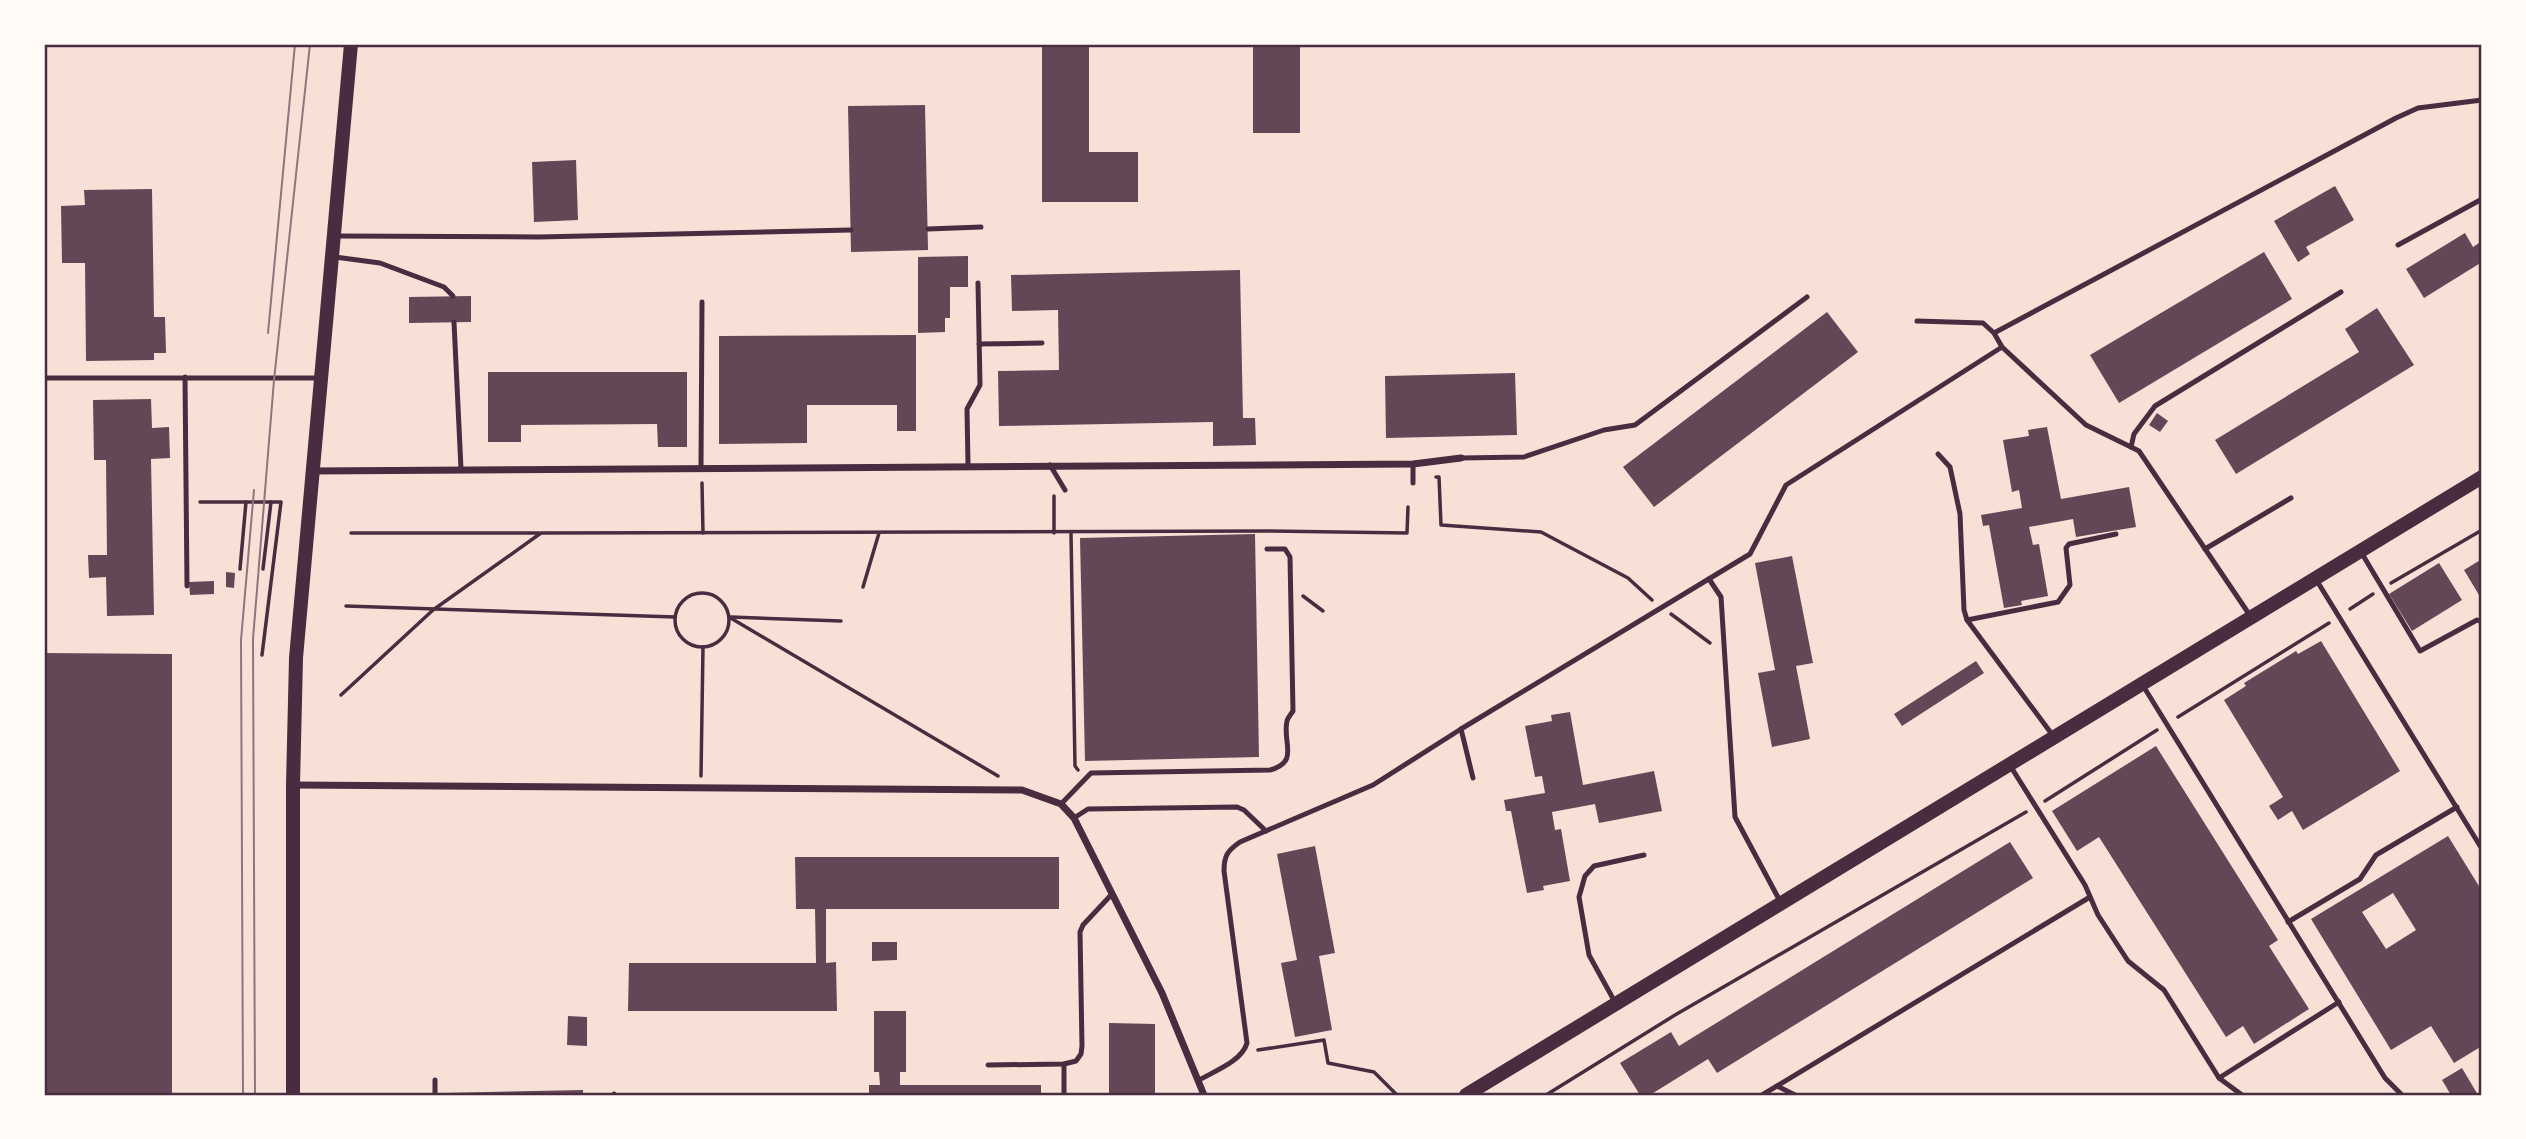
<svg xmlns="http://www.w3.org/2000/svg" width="2526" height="1139" font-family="'Noto Sans',sans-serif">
  <rect width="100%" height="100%" fill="#f7e1d7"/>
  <g fill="#644757" fill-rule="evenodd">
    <path d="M1042 44H1089V152H1138V202H1042Z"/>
    <rect x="1253" y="44" width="47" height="89"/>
    <path d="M925 105 928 250 851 252 848 106Z"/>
    <path d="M576 160 578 220 534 222 532 162Z"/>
    <path d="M2335 186 2354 220 2306 247 2310 254 2298 262 2274 221Z"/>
    <path d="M152 189 154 317H165L166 353H154V360L86 361 85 263H62L61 206 85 205 84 190Z"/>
    <path d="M2465 233 2473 247 2482 241V262L2424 298 2406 269Z"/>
    <path d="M2264 252 2292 299 2119 403 2090 355Z"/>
    <path d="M968 256V287H950V318H945V332L918 333V257Z"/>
    <path d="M1240 270 1243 418H1255L1256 445 1213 446V422L999 426 998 371 1059 370 1058 310 1012 311 1011 275Z"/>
    <path d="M471 296V322L409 323V297Z"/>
    <path d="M2377 308 2414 365 2236 474 2215 440 2359 352 2345 329Z"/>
    <path d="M1827 312 1858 352 1654 507 1623 467Z"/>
    <path d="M916 335V431H897V405H807V443L719 444V336Z"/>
    <path d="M488 372H687V447H658L657 424 521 425V442H488Z"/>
    <path d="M1515 373 1517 435 1386 438 1385 376Z"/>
    <path d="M151 399 152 428 169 427 170 458 151 459 154 615 107 616 106 577 89 578 88 555H107L106 460H94L93 400Z"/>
    <path d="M2157 413 2168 421 2160 432 2149 425Z"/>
    <path d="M2047 427 2061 499 2129 487 2136 527 2076 537 2073 519 2029 527 2033 545 2039 544 2048 596 2021 601 2022 605 2004 608 1989 525 1983 526 1981 515 2022 508 2019 490 2012 492 2003 440 2029 436 2028 430Z"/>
    <path d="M1255 534 1259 757 1085 761 1080 538Z"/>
    <path d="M1792 556 1813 663 1796 666 1810 739 1772 747 1758 673 1775 670 1755 563Z"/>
    <path d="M2482 559V600L2464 570Z"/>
    <path d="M2439 563 2462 600 2412 631 2389 594Z"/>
    <path d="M226 572 235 573 234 588 226 587Z"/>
    <path d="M214 581V594L190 595 189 582Z"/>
    <path d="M2321 641 2400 771 2303 830 2292 811 2278 820 2269 806 2283 797 2224 700 2246 686 2244 683 2296 651 2298 654Z"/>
    <path d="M44 653 172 654V1095H44Z"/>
    <path d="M1976 661 1984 673 1902 726 1894 714Z"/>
    <path d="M1570 712 1583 785 1654 771 1662 811 1599 823 1595 804 1552 812 1555 830 1561 829 1570 881 1543 886 1544 890 1527 893 1511 811H1506L1504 800 1545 793 1542 776 1535 777 1525 726 1552 721 1551 715Z"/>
    <path d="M2156 746 2278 940 2269 946 2309 1009 2254 1044 2243 1026 2226 1037 2099 837 2077 851 2052 811Z"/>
    <path d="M2448 836 2482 891V1046L2454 1063 2431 1026 2391 1050 2311 919ZM2393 893 2416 930 2386 949 2362 912Z"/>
    <path d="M2010 842 2033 878 1717 1073 1708 1059 1650 1095H1640L1620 1063 1671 1032 1679 1046Z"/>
    <path d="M1315 846 1335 953 1319 956 1332 1030 1295 1037 1281 963 1297 960 1277 854Z"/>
    <path d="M795 857H1059V909H826V963L836 962 837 1011H628L629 963H816L815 909H796Z"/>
    <path d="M872 942H897V960L872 961Z"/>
    <path d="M874 1011H906V1072H900V1085H1041V1095H869V1085H880L879 1072H874Z"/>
    <path d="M568 1016 587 1017V1046L567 1045Z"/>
    <path d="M1109 1023 1155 1024V1095H1109Z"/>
    <path d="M2462 1068 2478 1095H2451L2442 1080Z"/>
    <path d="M583 1090V1095H443V1093Z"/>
  </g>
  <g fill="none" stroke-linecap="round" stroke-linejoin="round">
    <g stroke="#4a2c40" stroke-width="3.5">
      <path d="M1436 477H1439L1441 525 1541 532 1628 578 1652 600"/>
      <path d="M702 483 703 533"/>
      <path d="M1054 496V533"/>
      <path d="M200 502H281L262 655"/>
      <path d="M351 533H539"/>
      <path d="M1071 533 1075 766 1078 770"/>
      <path d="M240 569 246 502"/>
      <path d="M263 569 271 502"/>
      <path d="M2391 583 2482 530"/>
      <path d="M863 587 879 533"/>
      <circle cx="702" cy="620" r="27"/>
      <path d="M1303 596 1323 611"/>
      <path d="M346 606 675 617"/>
      <path d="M2350 609 2373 594"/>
      <path d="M1671 614 1710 643"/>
      <path d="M729 617 998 776"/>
      <path d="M731 617 841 621"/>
      <path d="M341 695 433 610 541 533 1267 531 1407 533 1408 507"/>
      <path d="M2178 717 2329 623"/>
      <path d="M701 776 703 647"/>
      <path d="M2045 801 2157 730"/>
      <path d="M1258 1050 1324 1040 1328 1063 1374 1072 1397 1095"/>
      <path d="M1546 1095 1675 1015 2026 812"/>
    </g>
    <g stroke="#4a2c40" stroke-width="5">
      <path d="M928 229 981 227"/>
      <path d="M337 236 539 237 851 230"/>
      <path d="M2398 245 2482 199"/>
      <path d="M335 257 380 263 444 287 453 296"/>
      <path d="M1917 321 1983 323 1994 333"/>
      <path d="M454 322 461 469"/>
      <path d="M979 344 1042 343"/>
      <path d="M2002 347 2086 425 2131 447"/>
      <path d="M185 377 187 586"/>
      <path d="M44 378H319"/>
      <path d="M1938 454 1950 467 1960 514 1964 610 1967 620 2054 737"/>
      <path d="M1461 458 1524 457 1604 430 1635 425 1807 297"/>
      <path d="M1413 464V483"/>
      <path d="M968 465 967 409 980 385 978 283"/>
      <path d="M1050 465 1065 490"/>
      <path d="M701 467 702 302"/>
      <path d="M2205 549 2291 498"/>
      <path d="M2361 552 2420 651 2477 620 2482 622"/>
      <path d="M1709 579 1721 597 1735 817 1781 903"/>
      <path d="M2317 581 2482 849"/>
      <path d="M2251 617 2139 451 2131 447 2134 434 2155 406 2341 292"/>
      <path d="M1967 620 2058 602 2070 585 2066 548 2069 544 2116 534"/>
      <path d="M2142 684 2385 1078 2402 1095"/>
      <path d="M2011 767 2085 885 2098 915 2128 961 2164 990 2219 1078 2242 1095"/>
      <path d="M1473 778 1461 729 1750 554 1786 485 2002 347 1994 333 2396 118 2418 108 2482 100"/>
      <path d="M1061 804 1091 773 1270 770C1300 762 1282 742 1287 721 1288 717 1291 714 1293 711L1290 557 1285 549H1267"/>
      <path d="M1074 818 1088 809 1237 807 1244 810 1266 831"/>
      <path d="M2288 922 2360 879 2376 855 2457 807"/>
      <path d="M1616 1004 1589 955 1579 897 1585 876 1594 866 1644 855"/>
      <path d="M1064 1064V1095"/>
      <path d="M988 1065 1064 1064 1076 1061 1081 1054 1082 1046 1080 932 1083 925 1112 894"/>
      <path d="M2219 1078 2339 1002"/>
      <path d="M435 1080V1095"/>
      <path d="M1199 1080C1215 1071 1242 1061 1247 1043L1224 871C1224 856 1227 851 1240 842L1373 785 1461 729"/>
      <path d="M1777 1086 1795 1095"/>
      <path d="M614 1094V1095"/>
      <path d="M1762 1095 2090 897"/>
    </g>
    <g stroke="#4a2c40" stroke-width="7">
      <path d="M313 471 1413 464 1461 458"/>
      <path d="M294 785 1022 790 1061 804 1074 818 1162 993 1204 1095"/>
    </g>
    <g stroke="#4a2c40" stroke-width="14">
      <path d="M293 1095V785L296 658 351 44"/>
      <path d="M1466 1095 2482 477"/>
    </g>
    <g stroke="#8f747c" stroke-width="2">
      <path d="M268 333 295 44"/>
      <path d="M243 1095 241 640 254 490"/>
      <path d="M255 1095 253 639 274 380 310 44"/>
    </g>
  </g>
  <rect width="2526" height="1139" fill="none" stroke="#fffaf5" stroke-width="91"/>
  <rect x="46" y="46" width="2434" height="1048" fill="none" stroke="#4a2c40" stroke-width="2.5"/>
</svg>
